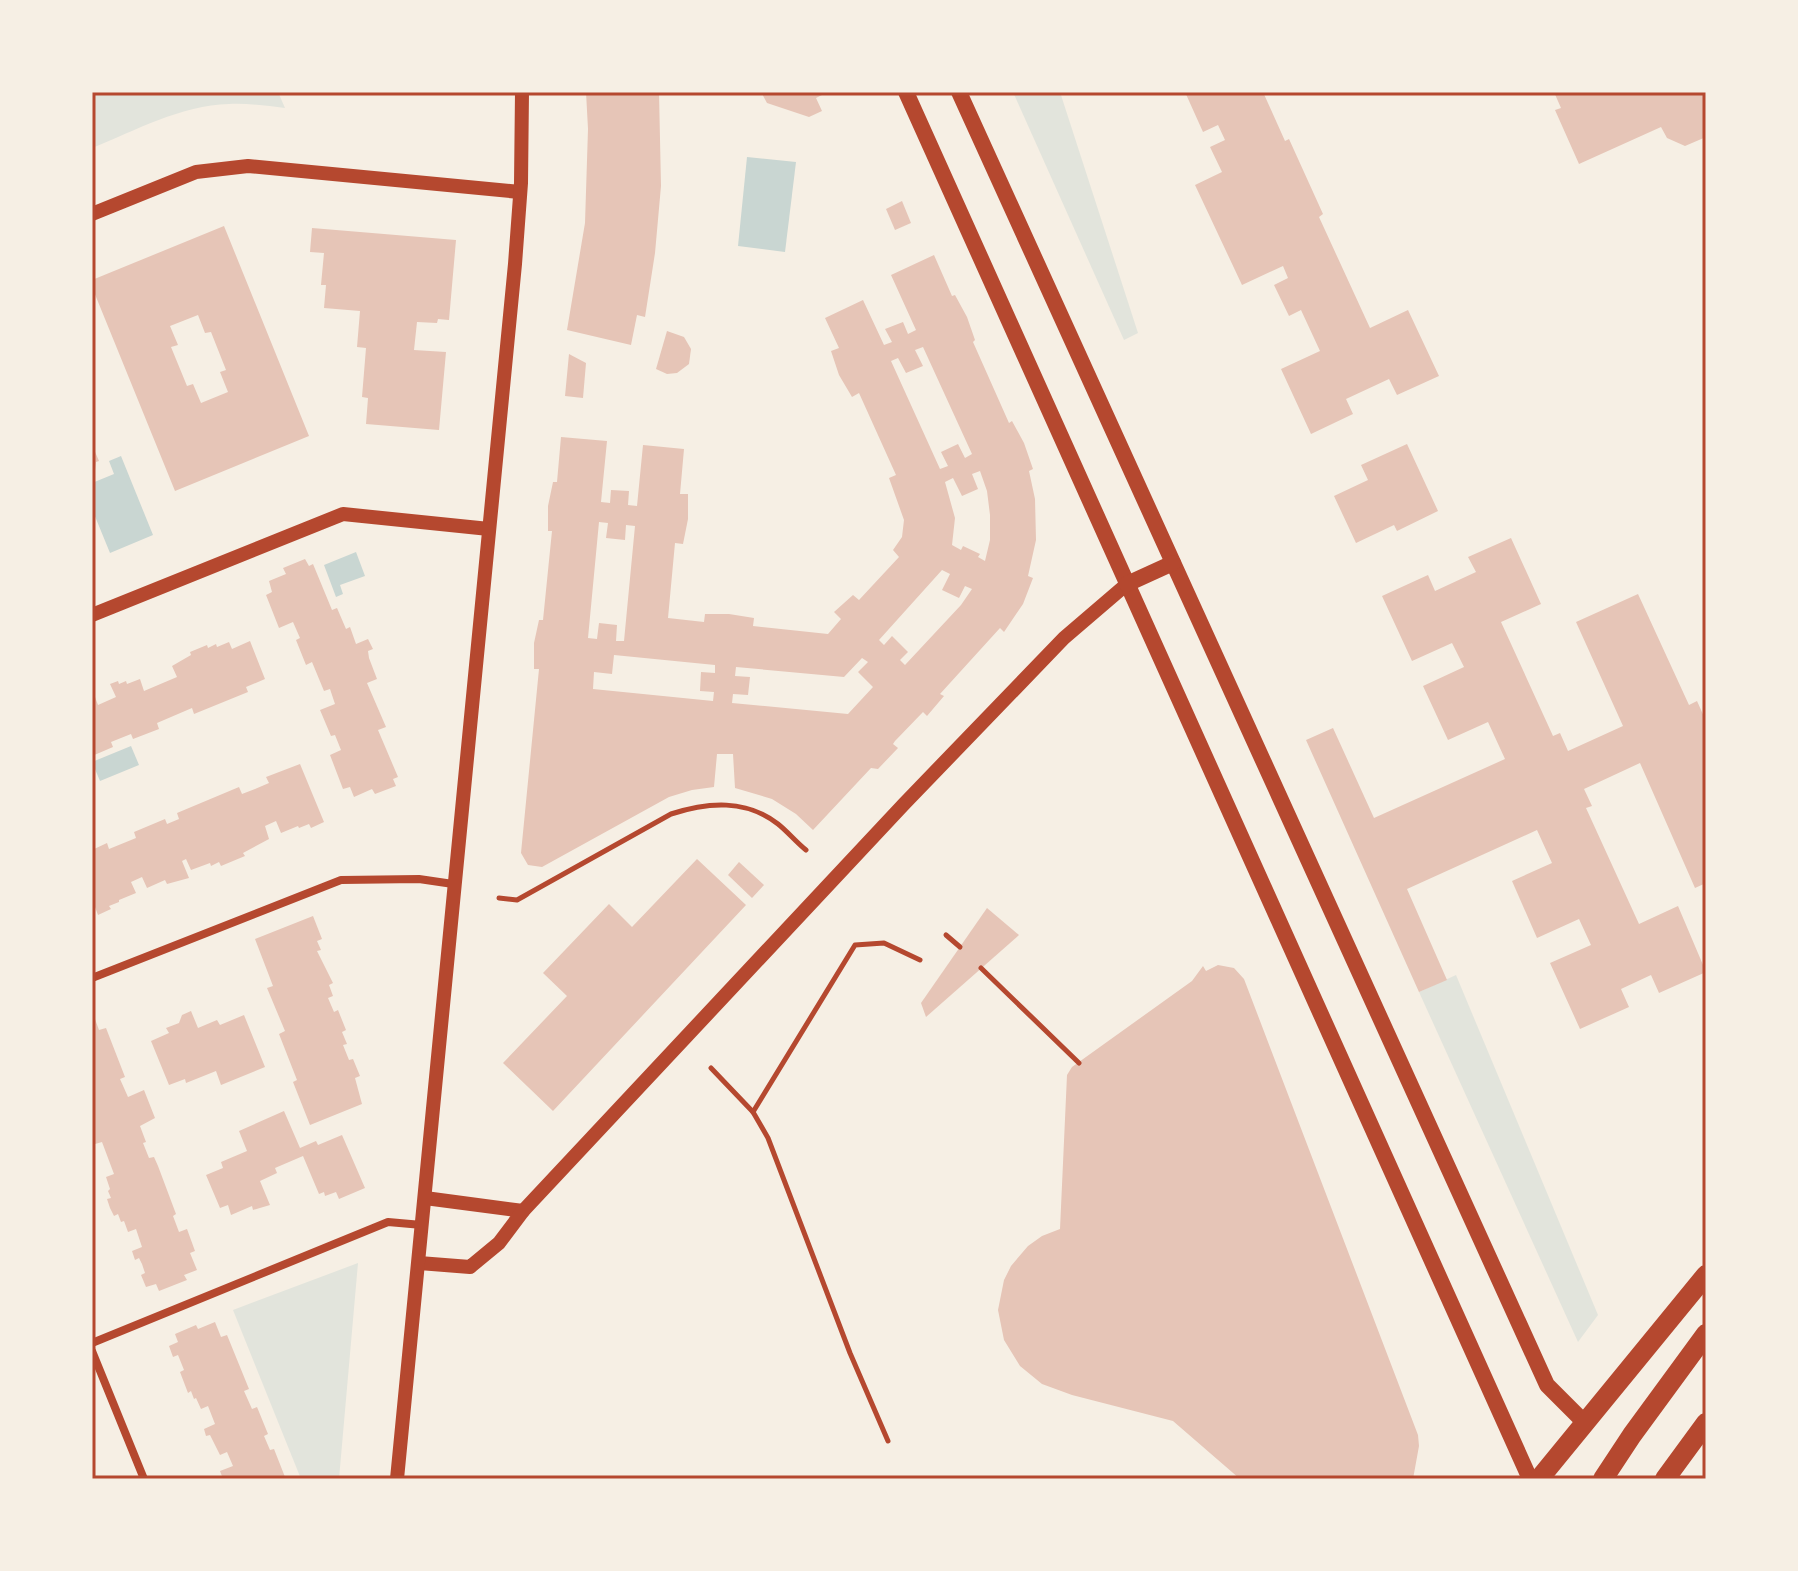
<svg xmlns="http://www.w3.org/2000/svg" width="1798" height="1571" font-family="Bitter,serif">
  <rect width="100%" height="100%" fill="#f6efe4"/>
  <g fill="#e2e4dc">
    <path d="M92 92H278L285 108C267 106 247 103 229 104 181 105 135 131 92 148Z"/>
    <path d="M1013 92H1060L1138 333 1124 340Z"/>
    <path d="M1456 975 1598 1315 1578 1342 1419 992Z"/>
    <path d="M358 1263 339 1479H301L233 1310Z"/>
  </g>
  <g fill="#c9d6d2">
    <path d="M747 157 796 162 785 252 738 246Z"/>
    <path d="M121 456 153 535 110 553 92 509V483L114 474 109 461Z"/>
    <path d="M356 552 365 576 340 585 343 594 336 597 324 565Z"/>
    <path d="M131 746 139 765 100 781 92 762Z"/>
  </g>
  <g fill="#e6c5b7" fill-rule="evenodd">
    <path d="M586 92H659L661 186 655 253 645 317 637 315 631 345 567 330 585 223 588 129Z"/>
    <path d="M761 92H828L816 98 822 111 809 117 767 103Z"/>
    <path d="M1185 92H1263L1285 141 1289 139 1323 214 1319 217 1370 328 1408 310 1439 376 1397 395 1389 379 1346 399 1353 414 1311 434 1281 369 1320 351 1301 310 1289 316 1274 285 1288 278 1283 266 1242 285 1195 185 1222 172 1210 147 1225 140 1218 125 1203 132Z"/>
    <path d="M1554 92H1706V137L1685 146 1667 138 1661 127 1579 164 1555 110 1561 108Z"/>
    <path d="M902 201 911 223 895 230 886 209Z"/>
    <path d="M224 226 309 436 175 491 92 287V280ZM198 315 205 333 211 332 226 370 220 372 228 392 201 403 193 384 187 386 171 347 178 345 170 326Z"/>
    <path d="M312 228 456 240 449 320 438 319 437 323 417 322 414 350 446 352 439 430 366 424 368 398 362 397 366 348 357 347 360 311 324 308 326 285H321L324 253 310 252Z"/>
    <path d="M934 255 952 296 955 295 967 317 975 340 973 342 1009 423 1012 421 1024 443 1033 469 1029 471 1035 499 1036 540 1028 576 1033 578 1023 604 1004 632 1000 628 940 694 944 696 927 716 923 712 895 741 893 744 898 748 878 769 871 768 813 830 796 814 772 799 735 788 733 754H717L714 787 692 790 669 797 542 867 528 865 521 853 539 669H534V643L539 620H543L552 531H548V506L553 482H557L561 437 607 441 601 502 610 503 611 490 629 491 628 505 637 506 643 445 684 449 680 494H688V519L683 544 675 543 668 618 704 622 705 614H729L754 618 753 626 828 634 841 619 834 612 853 595 859 600 899 557 893 550 902 537 904 520 889 478 896 475 859 393 852 397 839 375 831 351 839 348 825 318 863 300 884 345 892 342 885 329 903 322 908 334 916 330 891 275ZM923 347 972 454 965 458 958 444 941 452 948 466 940 469 891 361 898 358 906 373 923 366 915 350ZM980 471 987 491 990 515V540L985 561 978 557 980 554 963 546 961 550 952 545 955 518 945 482 953 478 962 496 978 489 972 474ZM599 522 608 523 606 538 625 540 626 525 635 526 624 641H616L617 625 599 623 597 639 588 638ZM942 570 950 574 942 590 959 598 965 586 972 589 961 605 905 665 900 660 908 652 892 636 884 645 879 640ZM614 655 715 665V673L701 672 700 691 714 692 713 701 593 689 594 672 612 674ZM862 658 868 662 858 672 873 687 848 714 732 703 733 694 748 695 750 677 735 676 736 667 844 677Z"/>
    <path d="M667 331 684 337 691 349 689 364 677 373 667 374 656 369Z"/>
    <path d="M569 354 586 363 583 398 565 396Z"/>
    <path d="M1407 444 1438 511 1397 531 1394 525 1356 543 1334 496 1368 480 1361 465Z"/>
    <path d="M92 445 99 461 96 462 95 470 92 471Z"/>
    <path d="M1511 538 1541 604 1501 622 1553 736 1560 733 1568 751 1623 726 1576 622 1638 594 1689 705 1697 701 1706 721V883L1695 888 1640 763 1584 789 1592 806 1586 808 1639 924 1678 906 1706 972 1659 993 1651 975 1621 989 1629 1007 1580 1029 1550 963 1591 945 1579 919 1537 938 1512 881 1552 863 1537 830 1407 889 1447 980 1419 992 1306 740 1333 728 1374 818 1505 759 1488 722 1448 740 1423 686 1464 667 1452 643 1412 661 1382 596 1428 575 1435 591 1476 572 1468 557Z"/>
    <path d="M305 559 309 566 313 564 332 610 337 608 346 629 350 627 356 644 368 639 373 649 368 651 369 658 377 679 367 683 386 727 378 730 398 777 393 779 396 786 375 794 372 789 354 797 350 787 343 789 330 755 341 750 335 735 331 736 320 710 335 704 330 689 324 691 312 662 306 665 296 640 300 638 293 622 279 628 266 595 272 592 269 581 286 574 283 568Z"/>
    <path d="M250 641 265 679 246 687 248 692 194 714 192 708 157 723 159 729 133 739 131 734 111 742 113 747 92 756V698L95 697 98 705 116 697 110 684 118 681 119 684 126 681 127 684 140 679 144 691 177 677 172 666 191 655 190 652 207 645 208 648 216 644 217 647 229 642 232 649Z"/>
    <path d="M300 764 324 822 311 828 309 824 299 828 298 826 281 833 276 821 265 826 269 839 243 853 245 856 221 866 219 862 211 866 210 863 191 870 186 859 182 861 189 878 167 884 165 880 147 888 142 877 131 882 136 893 119 900V902L109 906 111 909 98 915 92 899V850L107 843 109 849 136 838 134 832 165 819 167 824 179 819 177 813 239 787 242 794 255 789 269 783 266 777Z"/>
    <path d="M697 859 746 905 553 1111 503 1063 567 996 543 973 609 904 632 927Z"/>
    <path d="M739 862 764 885 752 898 728 875Z"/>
    <path d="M987 908 1019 935 926 1017 921 1003Z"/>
    <path d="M313 916 322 939 317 941 321 950 317 951 333 983 329 985 333 996 328 998 334 1012 338 1010 346 1030 342 1032 347 1044 343 1045 349 1060 353 1059 360 1076 355 1078 362 1104 310 1125 293 1082 297 1080 279 1034 285 1031 267 988 273 986 255 939Z"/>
    <path d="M1218 965 1234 968 1244 979 1418 1435 1419 1446 1413 1479H1240L1173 1421 1072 1395 1042 1384 1020 1366 1004 1340 998 1310 1004 1280 1011 1266 1028 1246 1042 1236 1060 1229 1067 1075 1072 1067 1192 981 1203 966 1206 971Z"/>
    <path d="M92 1011 99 1030 106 1028 125 1077 120 1079 128 1097 144 1090 155 1118 140 1126 146 1142 143 1143 149 1158 154 1157 158 1166 176 1214 173 1216 179 1232 187 1229 195 1251 190 1253 197 1270 184 1275 187 1280 159 1291 156 1284 146 1287 141 1275 145 1273 142 1264 139 1258 135 1260 132 1251 142 1247 136 1229 128 1232 124 1221 121 1222 118 1214 114 1216 110 1208 107 1199 111 1198 108 1191 110 1189 106 1177 114 1174 102 1142 95 1144 92 1137Z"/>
    <path d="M191 1011 198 1028 217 1020 220 1025 244 1015 265 1067 221 1085 216 1071 186 1083 185 1079 169 1085 151 1041 169 1033 166 1028 179 1023 182 1015Z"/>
    <path d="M284 1111 300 1148 316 1141 318 1145 342 1135 365 1188 339 1199 336 1192 325 1196 324 1192 319 1194 303 1156 275 1168 277 1173 260 1181 270 1205 253 1210 252 1206 231 1215 228 1205 220 1208 206 1175 223 1168 221 1162 247 1151 239 1131Z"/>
    <path d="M215 1322 221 1337 227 1335 249 1389 244 1391 252 1409 257 1407 268 1434 264 1436 270 1450 274 1449 285 1477 281 1479H223L220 1471 233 1466 227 1452 220 1455 210 1435 206 1436 204 1429 215 1424 208 1406 201 1409 196 1398 194 1399 191 1391 188 1393 180 1372 184 1370 178 1355 173 1357 169 1346 178 1342 175 1334 196 1325 198 1329Z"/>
  </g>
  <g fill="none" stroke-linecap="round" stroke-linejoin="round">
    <g stroke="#b5482f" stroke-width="5">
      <path d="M499 898 517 900 671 814C708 802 746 799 778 824 788 832 796 842 806 850"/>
      <path d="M946 935 960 947"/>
      <path d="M981 968 1079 1063"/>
      <path d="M711 1068 753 1112 768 1138 850 1353 888 1441"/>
      <path d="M753 1112 855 945 884 943 920 960"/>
    </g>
    <g stroke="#b5482f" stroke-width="8">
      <path d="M92 978 341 880 419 879 453 884"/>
      <path d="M92 1343 388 1222 422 1225"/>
      <path d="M92 1351 144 1479"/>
    </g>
    <g stroke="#b5482f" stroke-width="14">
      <path d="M92 214 196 172 248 166 520 192"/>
      <path d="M92 615 343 514 489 529"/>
      <path d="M425 1198 523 1211"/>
      <path d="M419 1263 470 1267 499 1243 523 1211 904 804 1064 638 1127 584"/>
      <path d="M397 1479 515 264 521 183 522 92"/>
    </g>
    <g stroke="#b5482f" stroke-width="16">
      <path d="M906 92 1530 1479"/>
      <path d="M959 92 1547 1385 1584 1422"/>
      <path d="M1127 584 1173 563"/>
    </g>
    <g stroke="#b5482f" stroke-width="20">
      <path d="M1539 1479 1706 1275"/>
      <path d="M1603 1479 1632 1435 1706 1334"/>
      <path d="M1665 1479 1706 1423"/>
    </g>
  </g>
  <rect width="1798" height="1571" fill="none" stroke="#f6efe4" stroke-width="188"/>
  <rect x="94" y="94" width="1610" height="1383" fill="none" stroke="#b5482f" stroke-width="3"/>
</svg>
